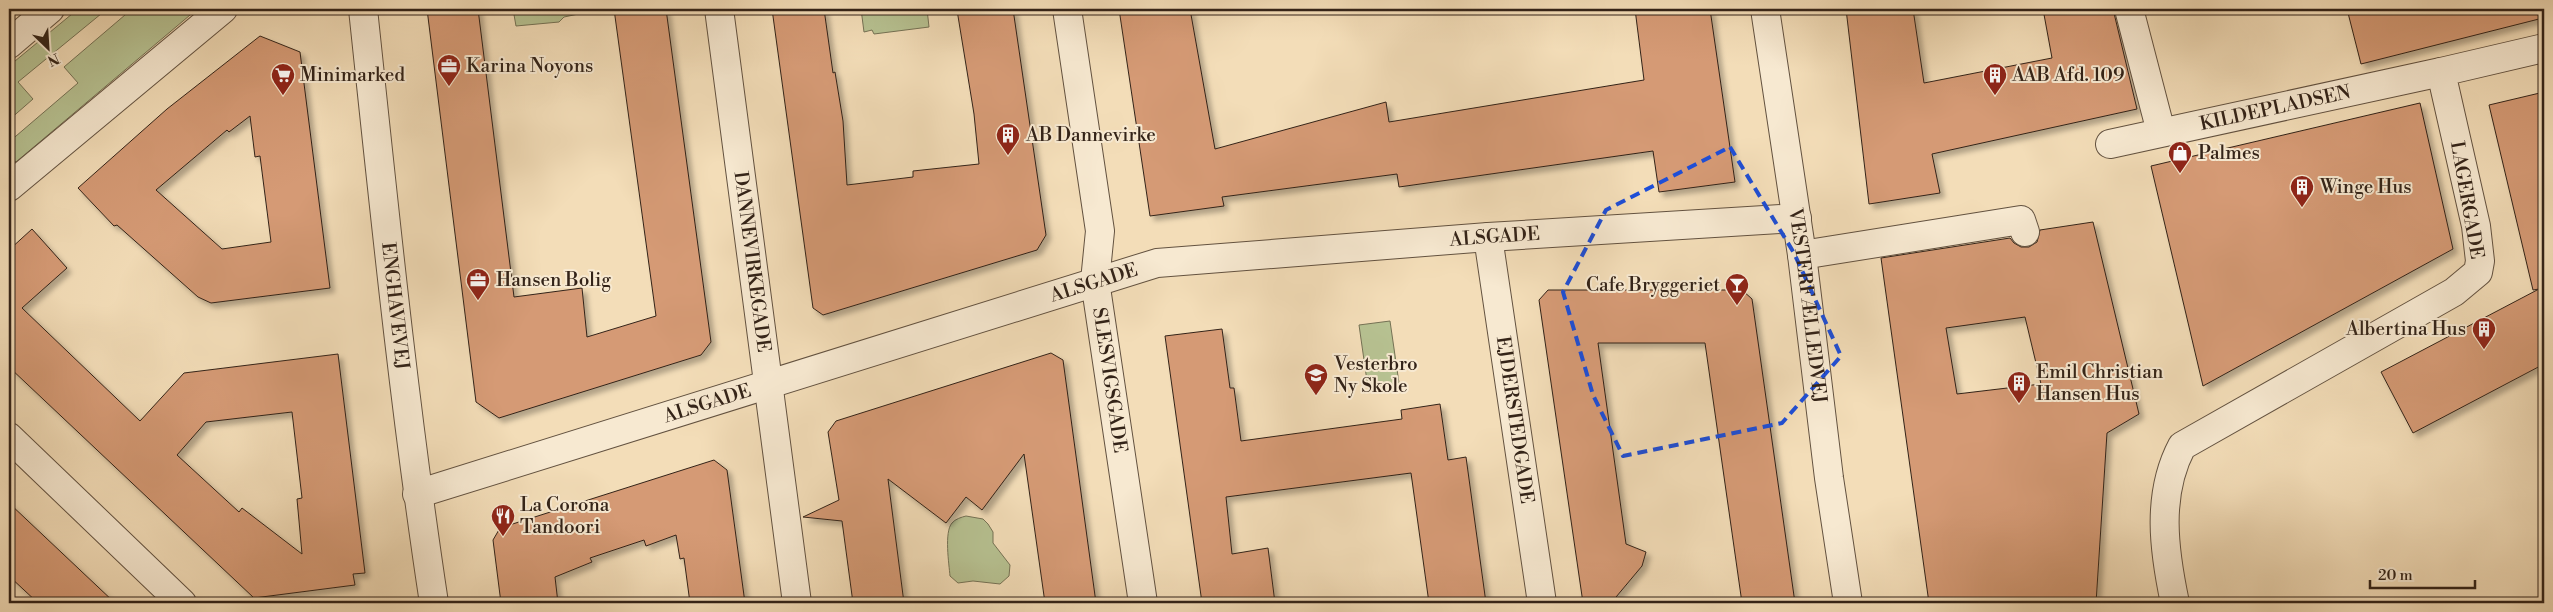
<svg xmlns="http://www.w3.org/2000/svg" width="2553" height="612" font-family="'Libre Bodoni',serif">
  <defs>
    <filter id="shadow"><feDropShadow dx="4.5" dy="4.5" stdDeviation="2.5" flood-color="#0004"/></filter>
  </defs>
  <rect width="100%" height="100%" fill="#f3ddb8"/>
  <filter id="stains"><feTurbulence type="fractalNoise" baseFrequency=".004" numOctaves="4"/><feColorMatrix values="0 0 0 0 .2 0 0 0 0 .09 0 0 0 0 .02 0 0 0 .5 -.17"/></filter>
  <radialGradient id="worn" r=".72"><stop offset=".6" stop-color="#630" stop-opacity="0"/><stop offset="1" stop-color="#630" stop-opacity=".3"/></radialGradient>
  <g fill="#b7c292" stroke="#757255">
    <path d="M78 9H107L18 82 33 99 9 120V66Z"/>
    <path d="M132 9 196 10 16 162 9 154V142L78 83 64 67Z"/>
    <path d="M513 9H587L588 12 564 17 559 22 516 26Z"/>
    <path d="M861 9H927L929 27 874 34 872 30 864 32Z"/>
    <path d="M1390 321 1399 383 1368 388 1359 325Z"/>
    <path d="M966 516 983 519 988 524 993 532V543L1010 565 1009 576 1000 584 973 581 958 583 950 576C949 564 944 532 952 523 955 519 962 517 966 516Z"/>
  </g>
  <g fill="#d59a74" stroke="#332318" fill-rule="evenodd" filter="url(#shadow)">
    <path d="M427 9H478L514 297 582 288 587 337 656 316 614 9H666L711 342 701 355 499 418 476 402Z"/>
    <path d="M772 9H824L833 73 835 72 843 121 847 185 913 177V171L979 164 974 114 957 10 1013 9 1046 235 1037 250 823 315 813 308Z"/>
    <path d="M1119 9H1190L1215 149 1386 102 1389 122 1644 80 1635 9H1710L1735 182 1659 192 1653 151 1399 187 1397 174 1222 197 1224 206 1150 216Z"/>
    <path d="M1846 9H1913L1924 83 2052 58 2043 9H2113L2137 109 1932 154 1940 193 1869 204Z"/>
    <path d="M2347 9H2537L2539 19 2361 64Z"/>
    <path d="M260 36 300 52 330 288 211 303 198 297 117 225 114 226 78 188 167 109ZM250 116 255 157 260 156 271 242 222 249 156 190 227 130 229 132Z"/>
    <path d="M2544 92V364L2413 433 2381 372 2539 289 2533 290 2489 105Z"/>
    <path d="M2420 103 2453 249 2203 386 2151 166Z"/>
    <path d="M2093 222 2139 414 2107 433 2096 603H1929L1881 258 2010 238 2014 243 2021 247H2029L2037 242 2040 230ZM2025 317 2041 384 1957 394 1946 328Z"/>
    <path d="M32 229 67 268 22 308 140 421 184 373 338 354 365 573 353 574 355 585 254 598 9 367V250ZM292 412 302 498 297 499 302 554 242 508 239 512 177 455 206 422Z"/>
    <path d="M1548 290H1742L1752 299 1795 603H1742L1705 343H1598L1626 544 1646 552 1642 566 1611 603H1583L1539 300Z"/>
    <path d="M1222 329 1230 388H1234L1241 441 1402 419 1401 410 1440 404 1448 460 1466 457 1486 603H1429L1411 473 1226 497 1232 554 1268 548 1275 603H1202L1165 336Z"/>
    <path d="M1051 353 1063 360 1096 603H1045L1024 454 982 510 966 497 946 523 888 479 904 603H853L842 521 803 517 839 500 828 432 836 421Z"/>
    <path d="M714 460 727 470 745 603H690L684 558 680 559 676 535 646 546 644 540 590 558 592 562 555 577 558 603H501L493 540 500 528Z"/>
    <path d="M9 503 115 603H38L9 576Z"/>
  </g>
  <g fill="none" stroke-linecap="round" stroke-linejoin="round">
    <g stroke="#635240" stroke-width="30">
      <g id="minor">
        <path id="s1" d="M363 9C384 207 404 406 434 603"/>
        <path id="s2" d="M719 9 797 603"/>
        <path id="s3" d="M1067 9 1100 231 1095 281 1143 603"/>
        <path id="s4" d="M1765 9 1802 255 1829 478 1848 603"/>
        <path d="M2129 9 2161 132"/>
        <path d="M9 44 50 9"/>
        <path id="s5" d="M2110 144 2441 72"/>
        <path d="M9 187 223 9"/>
        <path id="s6" d="M1488 237 1542 603"/>
        <path d="M1802 255 2021 220 2025 232"/>
        <path d="M9 437 182 603"/>
        <path id="s7" d="M417 494 1157 263 1488 237 1797 218"/>
        <path d="M2175 603C2164 551 2156 495 2182 446L2454 292 2478 272 2480 261 2476 226 2441 72 2544 48"/>
      </g>
    </g>
    <use href="#minor" stroke="#f7e9d1" stroke-width="28"/>
  </g>
  <path fill="none" stroke="#1d4ed8" stroke-width="4" stroke-dasharray="10 6" stroke-linejoin="round" d="M1730 147 1794 253 1841 356 1782 423 1623 456 1593 395 1563 292 1606 210Z"/>
  <defs>
    <g id="office-pin" transform="scale(1.25)"><path d="M0 17L-7.5 6A9.5 9.5 0 1 1 7.5 6Z" fill="#8f2418" stroke="#f7e9d1"/><path d="M-6-3h4V-5.5h4V-3h4V5H-6ZM-1-4.5V-3h2v-1.5ZM-6 0V1H6V0Z" fill="#fff"/></g>
    <g id="supermarket-pin" transform="scale(1.25)"><path d="M0 17L-7.5 6A9.5 9.5 0 1 1 7.5 6Z" fill="#8f2418" stroke="#f7e9d1"/><path d="M-6-5.5h2.5l.6 2H6L4.5 2H-2.5L-4.4-4H-6ZM-1.5 3.2a1.3 1.3 0 1 0 .1 0ZM3 3.2a1.3 1.3 0 1 0 .1 0Z" fill="#fff"/></g>
    <g id="building-pin" transform="scale(1.25)"><path d="M0 17L-7.5 6A9.5 9.5 0 1 1 7.5 6Z" fill="#8f2418" stroke="#f7e9d1"/><path d="M-4-6H4V6H1V3H-1V6H-4ZM-2.5-4.3h1.7v1.8h-1.7ZM.8-4.3h1.7v1.8H.8ZM-2.5-1h1.7V.8h-1.7ZM.8-1h1.7V.8H.8Z" fill="#fff"/></g>
    <g id="shop-pin" transform="scale(1.25)"><path d="M0 17L-7.5 6A9.5 9.5 0 1 1 7.5 6Z" fill="#8f2418" stroke="#f7e9d1"/><path d="M-5-2.5h2.3a2.7 3.5 0 0 1 5.4 0H5L5.5 6h-11ZM-1.5-2.5h3a1.5 2.3 0 0 0-3 0Z" fill="#fff"/></g>
    <g id="bar-pin" transform="scale(1.25)"><path d="M0 17L-7.5 6A9.5 9.5 0 1 1 7.5 6Z" fill="#8f2418" stroke="#f7e9d1"/><path d="M-6-5H6L.8 .8V4.5H3.5V6h-7V4.5H-.8V.8Z" fill="#fff"/></g>
    <g id="school-pin" transform="scale(1.25)"><path d="M0 17L-7.5 6A9.5 9.5 0 1 1 7.5 6Z" fill="#8f2418" stroke="#f7e9d1"/><path d="M0-5L7-2L0 1L-7-2ZM-4 1L0 2.5L4 1V4Q0 6-4 4Z" fill="#fff"/></g>
    <g id="restaurant-pin" transform="scale(1.25)"><path d="M0 17L-7.5 6A9.5 9.5 0 1 1 7.5 6Z" fill="#8f2418" stroke="#f7e9d1"/><path d="M-5-6h1v4h1v-4h1v4h1v-4h1v5L-1.5 .5V6h-2V.5L-5-1ZM5-6V6H3V1.5H1.5Q1.5-4 5-6Z" fill="#fff"/></g>
  </defs>
  <g fill-rule="evenodd">
    <use href="#office-pin" x="449" y="66"/>
    <use href="#supermarket-pin" x="283" y="75"/>
    <use href="#building-pin" x="1995" y="75"/>
    <use href="#building-pin" x="1008" y="135"/>
    <use href="#shop-pin" x="2180" y="153"/>
    <use href="#building-pin" x="2302" y="187"/>
    <use href="#office-pin" x="478" y="280"/>
    <use href="#bar-pin" x="1737" y="285"/>
    <use href="#building-pin" x="2484" y="329"/>
    <use href="#school-pin" x="1316" y="375"/>
    <use href="#building-pin" x="2019" y="383"/>
    <use href="#restaurant-pin" x="503" y="516"/>
  </g>
  <g text-anchor="middle" dominant-baseline="central" stroke-width="4" stroke-linejoin="round" paint-order="stroke">
    <g font-size="19" fill="#332318" stroke="#f7e9d1" text-anchor="start">
      <text x="466" y="66">Karina Noyons</text>
      <text x="300" y="75">Minimarked</text>
      <text x="2012" y="75">AAB Afd. 109</text>
      <text x="1026" y="135">AB Dannevirke</text>
      <text x="2198" y="153">Palmes</text>
      <text x="2320" y="187">Winge Hus</text>
      <text x="496" y="280">Hansen Bolig</text>
      <text x="1720" y="285" text-anchor="end">Cafe Bryggeriet</text>
      <text x="2466" y="329" text-anchor="end">Albertina Hus</text>
      <text x="1334" y="364">Vesterbro<tspan x="1334" dy="22">Ny Skole</tspan></text>
      <text x="2036" y="372">Emil Christian<tspan x="2036" dy="22">Hansen Hus</tspan></text>
      <text x="520" y="505">La Corona<tspan x="520" dy="22">Tandoori</tspan></text>
    </g>
    <g font-size="19" fill="#332318" stroke="#f7e9d1">
      <text stroke="none"><textPath href="#s5" startOffset="169">KILDEPLADSEN</textPath></text>
      <text transform="translate(2467 200) rotate(80)">LAGERGADE</text>
      <text stroke="none"><textPath href="#s7" startOffset="1114">ALSGADE</textPath></text>
      <text stroke="none"><textPath href="#s2" startOffset="255">DANNEVIRKEGADE</textPath></text>
      <text stroke="none"><textPath href="#s7" startOffset="709">ALSGADE</textPath></text>
      <text stroke="none"><textPath href="#s1" startOffset="299">ENGHAVEVEJ</textPath></text>
      <text stroke="none"><textPath href="#s4" startOffset="300">VESTERFÆLLEDVEJ</textPath></text>
      <text stroke="none"><textPath href="#s3" startOffset="375">SLESVIGSGADE</textPath></text>
      <text stroke="none"><textPath href="#s7" startOffset="304">ALSGADE</textPath></text>
      <text stroke="none"><textPath href="#s6" startOffset="185">EJDERSTEDGADE</textPath></text>
    </g>
  </g>
  <rect width="2553" height="612" fill="none" stroke="#f3ddb8" stroke-width="30"/>
  <rect x="10" y="10" width="2533" height="592" fill="none" stroke="#332318" stroke-width="2.5"/>
  <rect x="15" y="15" width="2523" height="582" fill="none" stroke="#332318"/>
  <g transform="translate(48 48) rotate(155)" stroke="#f7e9d1" stroke-width="4" paint-order="stroke">
  <path d="M0-4L9 19L0 12L-9 19Z" fill="#332318"/>
  <text y="-8" font-size="14" font-weight="bold" text-anchor="middle" fill="#332318">N</text>
  </g>
  <path d="M2370 580v8h105v-8" fill="none" stroke="#332318" stroke-width="2.5"/>
  <text x="2378" y="580" font-size="15" fill="#332318" stroke="#f7e9d1" stroke-width="4" paint-order="stroke">20 m</text>
  <rect width="100%" height="100%" filter="url(#stains)"/>
  <rect width="100%" height="100%" fill="url(#worn)"/>
</svg>
